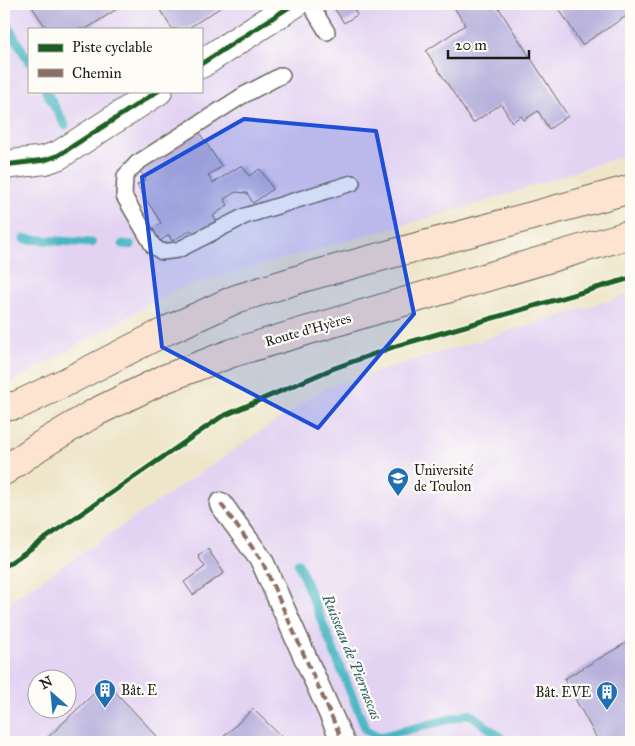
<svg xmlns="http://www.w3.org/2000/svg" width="635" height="746" font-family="'IM FELL Great Primer',serif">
  <rect width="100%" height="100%" fill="#fdfcf7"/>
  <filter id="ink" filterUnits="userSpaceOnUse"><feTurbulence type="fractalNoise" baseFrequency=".02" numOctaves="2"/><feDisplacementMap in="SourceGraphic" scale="10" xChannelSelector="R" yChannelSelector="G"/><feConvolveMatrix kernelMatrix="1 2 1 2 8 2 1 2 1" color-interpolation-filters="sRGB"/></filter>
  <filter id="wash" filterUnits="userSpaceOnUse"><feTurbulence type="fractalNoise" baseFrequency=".0096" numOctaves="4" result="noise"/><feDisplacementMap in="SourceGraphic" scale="20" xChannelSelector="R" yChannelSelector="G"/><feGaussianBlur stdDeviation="1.12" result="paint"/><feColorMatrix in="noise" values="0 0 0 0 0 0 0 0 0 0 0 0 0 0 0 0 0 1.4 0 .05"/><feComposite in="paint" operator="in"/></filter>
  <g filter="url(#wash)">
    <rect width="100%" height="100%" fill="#efe6ca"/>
    <g fill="#e3d3f2" fill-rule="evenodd">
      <path d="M4 4H631V153L471 206 179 288 4 386ZM29 29H201V91H29Z"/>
      <path d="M631 294V742H4V606L325 388ZM38 678H68V708H38Z"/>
    </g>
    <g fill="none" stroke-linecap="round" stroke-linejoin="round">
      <g stroke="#49b7c2" stroke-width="9">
        <path d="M4 19 29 62"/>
        <path d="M46 91 65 125"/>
        <path d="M24 239 92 243"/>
        <path d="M123 244 131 245"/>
        <path d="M298 563 366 730 379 737 470 714 507 742"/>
      </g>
    </g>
    <g id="blocks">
      <g fill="#b7b1dc">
        <path d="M30 4H125L86 29H47Z"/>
        <path d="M156 4H226L187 29H172Z"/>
        <path d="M340 4H351L357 15 344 23 334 8Z"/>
        <path d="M452 4H496L568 116 549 129 538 111 524 120 521 116 512 122 501 104 473 123 426 51 465 25Z"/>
        <path d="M556 4H631V13L582 45Z"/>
        <path d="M199 132 222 167 208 175 213 183 242 165 249 176 260 169 273 189 253 203 247 193 236 192 224 199 228 205 213 216 219 225 197 238 191 230 172 241 169 235 155 244 148 232 161 223 137 185 146 179 140 171Z"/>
        <path d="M208 549 224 573 193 595 184 582 205 567 198 556Z"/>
        <path d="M631 640V742H599L564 679Z"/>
        <path d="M106 682 157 736 150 742H43Z"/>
        <path d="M253 709 287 742H218Z"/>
      </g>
    </g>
  </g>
  <g filter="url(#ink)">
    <use href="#blocks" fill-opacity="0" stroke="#666359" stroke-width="1"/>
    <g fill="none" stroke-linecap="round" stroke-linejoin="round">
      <g stroke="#666359" stroke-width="18">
        <g id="service">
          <path d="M310 4 327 32"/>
          <path d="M282 75 242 96 137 163 125 176 124 196 153 246 162 252 178 250 245 216 352 183"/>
        </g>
      </g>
      <g stroke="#666359" stroke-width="25">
        <path id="pedestrian" d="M221 504 262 561 343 742"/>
      </g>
      <g stroke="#666359" stroke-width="30">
        <g id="minor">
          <path d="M201 64 294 4"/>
          <path d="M4 165 45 160 59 155 158 91"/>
        </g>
      </g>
      <g stroke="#666359" stroke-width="30">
        <g id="secondary">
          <path d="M4 407 18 405 64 383 168 330 236 299 306 277 631 189"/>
          <path d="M4 471 38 447 96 412 164 379 232 353 631 234"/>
        </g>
      </g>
      <use href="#service" stroke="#fff" stroke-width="15"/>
      <use href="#pedestrian" stroke="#fff" stroke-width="22"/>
      <use href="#minor" stroke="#fff" stroke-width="28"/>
      <use href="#secondary" stroke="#fde4d1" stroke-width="28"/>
      <path stroke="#8d6e63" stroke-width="4" stroke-dasharray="8 4" stroke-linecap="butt" d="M221 504 262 561 343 742"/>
      <g stroke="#fdfcf7" stroke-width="8">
        <g id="cycleway">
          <path d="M201 64 294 4"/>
          <path d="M4 165 45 160 59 155 158 91"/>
          <path d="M4 567 221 417 332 369 396 346 631 278"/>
        </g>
      </g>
      <use href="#cycleway" stroke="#1b5e20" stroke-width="5"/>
    </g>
  </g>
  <path fill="#1d4ed8" fill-opacity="0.2" stroke="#1d4ed8" stroke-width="4" stroke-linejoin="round" d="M244 119 376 131 414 314 318 428 162 347 142 177Z"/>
  <defs>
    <g id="university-pin" transform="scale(1.125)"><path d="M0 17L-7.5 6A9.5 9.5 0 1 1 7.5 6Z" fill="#1f6fb2" stroke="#fdfcf7"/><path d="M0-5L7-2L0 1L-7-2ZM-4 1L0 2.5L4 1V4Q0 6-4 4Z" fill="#fff"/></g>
    <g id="building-pin" transform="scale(1.125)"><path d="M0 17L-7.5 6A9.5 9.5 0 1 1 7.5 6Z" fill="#1f6fb2" stroke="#fdfcf7"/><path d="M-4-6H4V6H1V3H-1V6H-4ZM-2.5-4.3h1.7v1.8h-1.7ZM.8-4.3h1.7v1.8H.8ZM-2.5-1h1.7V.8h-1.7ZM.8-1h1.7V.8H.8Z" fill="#fff"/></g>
  </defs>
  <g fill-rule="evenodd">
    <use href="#university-pin" x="398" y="478"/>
    <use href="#building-pin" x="105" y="690"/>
    <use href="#building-pin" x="607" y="692"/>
  </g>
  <g text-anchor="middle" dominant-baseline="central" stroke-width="4.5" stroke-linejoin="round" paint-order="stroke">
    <g font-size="14" fill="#1c1c1c" stroke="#fdfcf7">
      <text transform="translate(308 330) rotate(-16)">Route d'Hyères</text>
    </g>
    <g font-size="14" fill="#1c1c1c" stroke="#fdfcf7" text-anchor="start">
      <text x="414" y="470">Université<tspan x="414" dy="16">de Toulon</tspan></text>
      <text x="121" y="690">Bât. E</text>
      <text x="591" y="692" text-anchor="end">Bât. EVE</text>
    </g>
    <g font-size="15" font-style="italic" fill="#306267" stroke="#fdfcf7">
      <text transform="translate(352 657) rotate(68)">Ruisseau de Pierrascas</text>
    </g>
  </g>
  <rect width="635" height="746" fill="none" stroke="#fdfcf7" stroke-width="20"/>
  <rect x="28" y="28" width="175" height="65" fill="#fdfcf7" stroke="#a3a29f"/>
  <rect x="38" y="44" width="25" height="8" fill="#1b5e20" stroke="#a3a29f"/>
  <text x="72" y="52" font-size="15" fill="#1c1c1c">Piste cyclable</text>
  <rect x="38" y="69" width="25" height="8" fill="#8d6e63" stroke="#a3a29f"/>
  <text x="72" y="78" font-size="15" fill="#1c1c1c">Chemin</text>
  <g transform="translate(52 694) rotate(333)"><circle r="24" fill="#fdfcf7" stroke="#a3a29f"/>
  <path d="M0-4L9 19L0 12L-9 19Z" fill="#1f6fb2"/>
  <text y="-8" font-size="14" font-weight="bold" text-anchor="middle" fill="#1c1c1c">N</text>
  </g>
  <path d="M448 50v8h81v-8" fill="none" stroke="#1c1c1c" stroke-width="2.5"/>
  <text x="455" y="50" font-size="15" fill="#1c1c1c" stroke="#fdfcf7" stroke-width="4" paint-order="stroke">20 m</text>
</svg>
